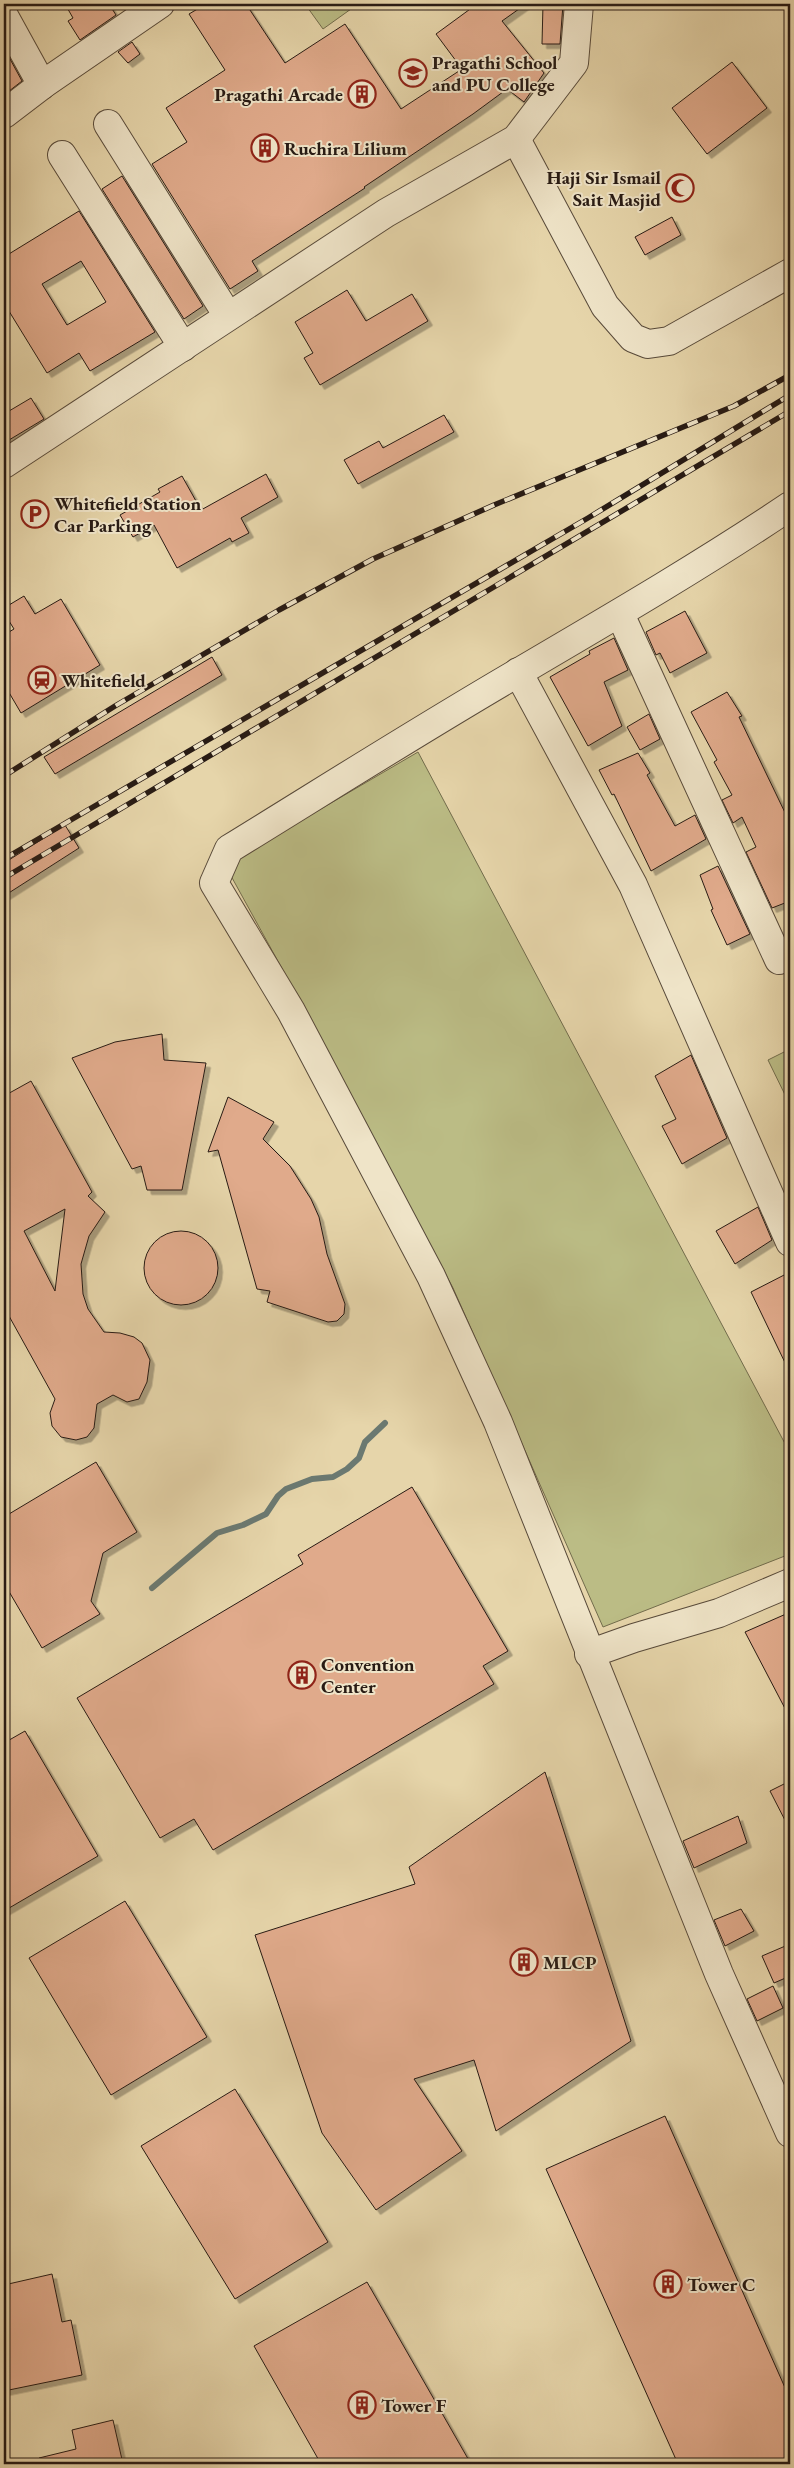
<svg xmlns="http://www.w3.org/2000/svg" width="794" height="2468" font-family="'EB Garamond',serif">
  <defs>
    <filter id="shadow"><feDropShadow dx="4.5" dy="4.5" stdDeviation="0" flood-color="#0004"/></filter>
  </defs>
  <rect width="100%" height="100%" fill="#e6d5aa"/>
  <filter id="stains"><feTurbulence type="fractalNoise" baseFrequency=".004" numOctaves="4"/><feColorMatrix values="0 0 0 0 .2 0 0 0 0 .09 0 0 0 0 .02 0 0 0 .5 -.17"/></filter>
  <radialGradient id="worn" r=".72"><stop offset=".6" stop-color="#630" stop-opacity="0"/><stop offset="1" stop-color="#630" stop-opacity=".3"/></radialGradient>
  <g fill="#bbbc85" stroke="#726c4c">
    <path d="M305 4H358L323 29Z"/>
    <path d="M418 752 790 1453V1554L603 1627 453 1288 340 1074 225 865Z"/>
    <path d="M790 1049V1105L768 1060Z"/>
  </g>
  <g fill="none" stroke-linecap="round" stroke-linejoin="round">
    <path stroke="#6b7971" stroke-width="6" d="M152 1588 217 1533 243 1525 266 1514 278 1496 286 1489 312 1479 333 1477 347 1469 359 1458 365 1442 385 1423"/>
  </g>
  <g fill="#e0aa8b" stroke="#281b14" fill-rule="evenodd" filter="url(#shadow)">
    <path d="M65 4H109L116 15 80 40 68 21 73 18Z"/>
    <path d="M206 4H246L285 63 345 24 401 109 462 69 436 34 477 4H526L502 21 544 73 524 102 507 89 473 114 364 187 365 188 252 261 258 271 230 289 152 164 187 142 166 108 225 70 189 14Z"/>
    <path d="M543 4H563L560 44H542Z"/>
    <path d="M132 42 140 54 128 63 118 52Z"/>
    <path d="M4 48 22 81 4 95Z"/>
    <path d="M732 62 767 108 707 154 672 108Z"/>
    <path d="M122 176 203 306 184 319 102 189Z"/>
    <path d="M79 211 155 332 90 371 79 353 47 373 4 303V257ZM81 261 106 302 67 325 42 284Z"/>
    <path d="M672 217 681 235 645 255 635 237Z"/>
    <path d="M347 290 366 321 412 294 428 321 320 385 304 358 313 353 295 322Z"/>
    <path d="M31 398 44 419 4 443V414Z"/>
    <path d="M444 415 454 432 358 484 344 460 379 441 383 448Z"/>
    <path d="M266 474 278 497 241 518 249 533 232 542 230 538 177 568 154 525 133 537 120 515 160 492 158 489 182 476 201 510Z"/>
    <path d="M24 596 35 614 61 599 100 665 21 713 4 684V635L14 629 4 613V608Z"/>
    <path d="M685 611 707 653 670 673 660 653 656 655 646 632Z"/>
    <path d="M614 638 628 670 604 682 622 726 588 746 550 677 590 654 589 651Z"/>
    <path d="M212 657 222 675 55 774 44 757Z"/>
    <path d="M727 692 742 716 739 717 790 823V901L772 908 746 852 756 847 742 817 733 823 722 800 732 795 714 762 717 760 691 712Z"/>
    <path d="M649 714 660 739 640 750 627 727Z"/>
    <path d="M638 753 650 773 647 775 675 826 695 815 706 839 651 871 614 794 612 795 599 770Z"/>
    <path d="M65 825 79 848 4 896V863Z"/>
    <path d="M718 866 750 934 727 945 711 910 713 909 700 875Z"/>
    <path d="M162 1034 164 1060 206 1063 182 1190H147L141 1166 132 1169 72 1058 115 1042Z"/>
    <path d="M691 1055 727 1138 682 1164 662 1126 676 1119 655 1076Z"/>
    <path d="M31 1081 92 1192 88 1196 105 1212 89 1236 81 1264 83 1294 88 1309 104 1332 120 1333 134 1337 142 1343 150 1360 147 1382 139 1399 127 1402 113 1395 97 1404 94 1428 87 1437 76 1440 61 1437 52 1426 50 1413 55 1399 4 1307V1096ZM65 1209 55 1291 24 1231Z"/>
    <path d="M228 1097 274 1122 263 1139 290 1166 311 1199 319 1217 327 1254 345 1304 344 1314 337 1321 328 1322 267 1302 270 1291 257 1289 218 1150 208 1152Z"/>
    <path d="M758 1207 772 1240 735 1264 716 1231Z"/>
    <circle cx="181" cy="1268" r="37"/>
    <path d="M790 1272V1373L751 1292Z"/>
    <path d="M96 1462 137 1532 103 1553 91 1601 100 1614 42 1648 4 1583V1517Z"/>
    <path d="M412 1487 508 1651 483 1666 494 1684 213 1850 194 1819 160 1838 77 1698 303 1564 298 1555Z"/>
    <path d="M786 1614 790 1623V1718L745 1632Z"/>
    <path d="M25 1731 98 1856 4 1911V1743Z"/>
    <path d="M545 1772 631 2041 496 2131 474 2060 414 2079 462 2151 376 2210 322 2133 255 1935 415 1884 409 1867Z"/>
    <path d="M790 1781V1830L770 1791Z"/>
    <path d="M738 1816 747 1843 694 1868 683 1841Z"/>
    <path d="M125 1901 207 2037 111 2095 29 1958Z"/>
    <path d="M741 1909 754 1931 725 1946 714 1920Z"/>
    <path d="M790 1944V1976L774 1983 762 1956Z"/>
    <path d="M773 1986 783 2008 757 2021 747 1999Z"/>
    <path d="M235 2089 328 2242 235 2299 141 2146Z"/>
    <path d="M665 2116 790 2399V2464H678L546 2169Z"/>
    <path d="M52 2274 62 2322 71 2320 82 2375 4 2391V2285Z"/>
    <path d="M367 2282 471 2464H321L254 2346Z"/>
    <path d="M113 2420 123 2464H40L39 2458 76 2449 72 2430Z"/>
  </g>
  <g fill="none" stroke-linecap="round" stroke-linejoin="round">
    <g stroke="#584a3a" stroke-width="30">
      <g id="minor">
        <path d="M4 16 42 85"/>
        <path d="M4 114 42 85 160 4"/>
        <path d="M108 124 228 316"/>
        <path d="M516 139 605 306 633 338 648 344 669 341 790 273"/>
        <path d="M62 155 183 347"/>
        <path d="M4 464 386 213 516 139 574 63 579 4"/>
        <path d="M790 506C702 565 611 618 519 672 421 729 325 790 229 849L214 883 291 1011 431 1276 498 1422 719 1974 790 2133"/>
        <path d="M620 614 779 960"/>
        <path d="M518 672 633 885 790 1242"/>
        <path d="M589 1654 634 1638 719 1613 790 1583"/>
      </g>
    </g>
    <use href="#minor" stroke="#efe4c8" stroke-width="28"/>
    <g stroke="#281b14" stroke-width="5.5">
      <g id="rail">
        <path d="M4 776 115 706 279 610 373 559 494 505 734 406 790 375"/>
        <path d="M4 859 588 518 790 395"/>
        <path d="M4 878 790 411"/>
      </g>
    </g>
    <use href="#rail" stroke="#efe4c8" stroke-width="4" stroke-dasharray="11" stroke-linecap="butt"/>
  </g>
  <defs>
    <g id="school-ring" transform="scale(1.4375)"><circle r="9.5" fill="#efe4c8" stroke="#8f2418" stroke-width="1.5"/><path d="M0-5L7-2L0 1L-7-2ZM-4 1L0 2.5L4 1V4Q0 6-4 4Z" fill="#8f2418"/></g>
    <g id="building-ring" transform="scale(1.4375)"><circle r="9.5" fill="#efe4c8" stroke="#8f2418" stroke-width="1.5"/><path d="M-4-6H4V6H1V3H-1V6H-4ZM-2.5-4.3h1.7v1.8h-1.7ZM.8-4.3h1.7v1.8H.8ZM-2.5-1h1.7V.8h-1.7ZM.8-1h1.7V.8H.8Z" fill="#8f2418"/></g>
    <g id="mosque-ring" transform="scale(1.4375)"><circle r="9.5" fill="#efe4c8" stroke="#8f2418" stroke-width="1.5"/><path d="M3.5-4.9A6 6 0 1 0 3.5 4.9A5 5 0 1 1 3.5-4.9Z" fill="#8f2418"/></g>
    <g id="parking-ring" transform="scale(1.4375)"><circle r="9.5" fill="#efe4c8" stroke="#8f2418" stroke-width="1.5"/><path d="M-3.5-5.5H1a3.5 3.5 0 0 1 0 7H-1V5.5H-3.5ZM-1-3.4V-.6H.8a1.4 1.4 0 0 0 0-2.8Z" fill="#8f2418"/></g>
    <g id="station-ring" transform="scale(1.4375)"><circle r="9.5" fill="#efe4c8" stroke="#8f2418" stroke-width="1.5"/><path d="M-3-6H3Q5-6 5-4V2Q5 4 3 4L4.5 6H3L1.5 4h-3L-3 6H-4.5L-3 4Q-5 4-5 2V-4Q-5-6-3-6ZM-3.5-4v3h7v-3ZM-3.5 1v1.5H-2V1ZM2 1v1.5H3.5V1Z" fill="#8f2418"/></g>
  </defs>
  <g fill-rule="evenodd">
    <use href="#school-ring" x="413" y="73"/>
    <use href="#building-ring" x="362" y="94"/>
    <use href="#building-ring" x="265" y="148"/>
    <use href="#mosque-ring" x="680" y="188"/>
    <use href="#parking-ring" x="35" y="514"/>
    <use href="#station-ring" x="42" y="680"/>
    <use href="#building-ring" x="302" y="1675"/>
    <use href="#building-ring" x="524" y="1962"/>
    <use href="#building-ring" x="668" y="2284"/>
    <use href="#building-ring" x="362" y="2405"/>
  </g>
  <g text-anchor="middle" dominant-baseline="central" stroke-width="4" stroke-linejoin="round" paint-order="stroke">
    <g font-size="19" font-weight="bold" fill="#281b14" stroke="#efe4c8" text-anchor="start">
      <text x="432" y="62">Pragathi School<tspan x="432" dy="22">and PU College</tspan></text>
      <text x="343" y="94" text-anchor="end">Pragathi Arcade</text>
      <text x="284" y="148">Ruchira Lilium</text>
      <text x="661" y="177" text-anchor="end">Haji Sir Ismail<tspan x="661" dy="22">Sait Masjid</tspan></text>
      <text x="54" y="503">Whitefield Station<tspan x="54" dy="22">Car Parking</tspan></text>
      <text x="61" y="680">Whitefield</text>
      <text x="321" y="1664">Convention<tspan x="321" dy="22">Center</tspan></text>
      <text x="543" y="1962">MLCP</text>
      <text x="687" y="2284">Tower C</text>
      <text x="381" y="2405">Tower F</text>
    </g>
  </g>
  <rect width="794" height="2468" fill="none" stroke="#e6d5aa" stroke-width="20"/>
  <rect x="5" y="5" width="784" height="2458" fill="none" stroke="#281b14" stroke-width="2.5"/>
  <rect x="10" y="10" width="774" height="2448" fill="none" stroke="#281b14"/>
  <rect width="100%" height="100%" filter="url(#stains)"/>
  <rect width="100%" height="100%" fill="url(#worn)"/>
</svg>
